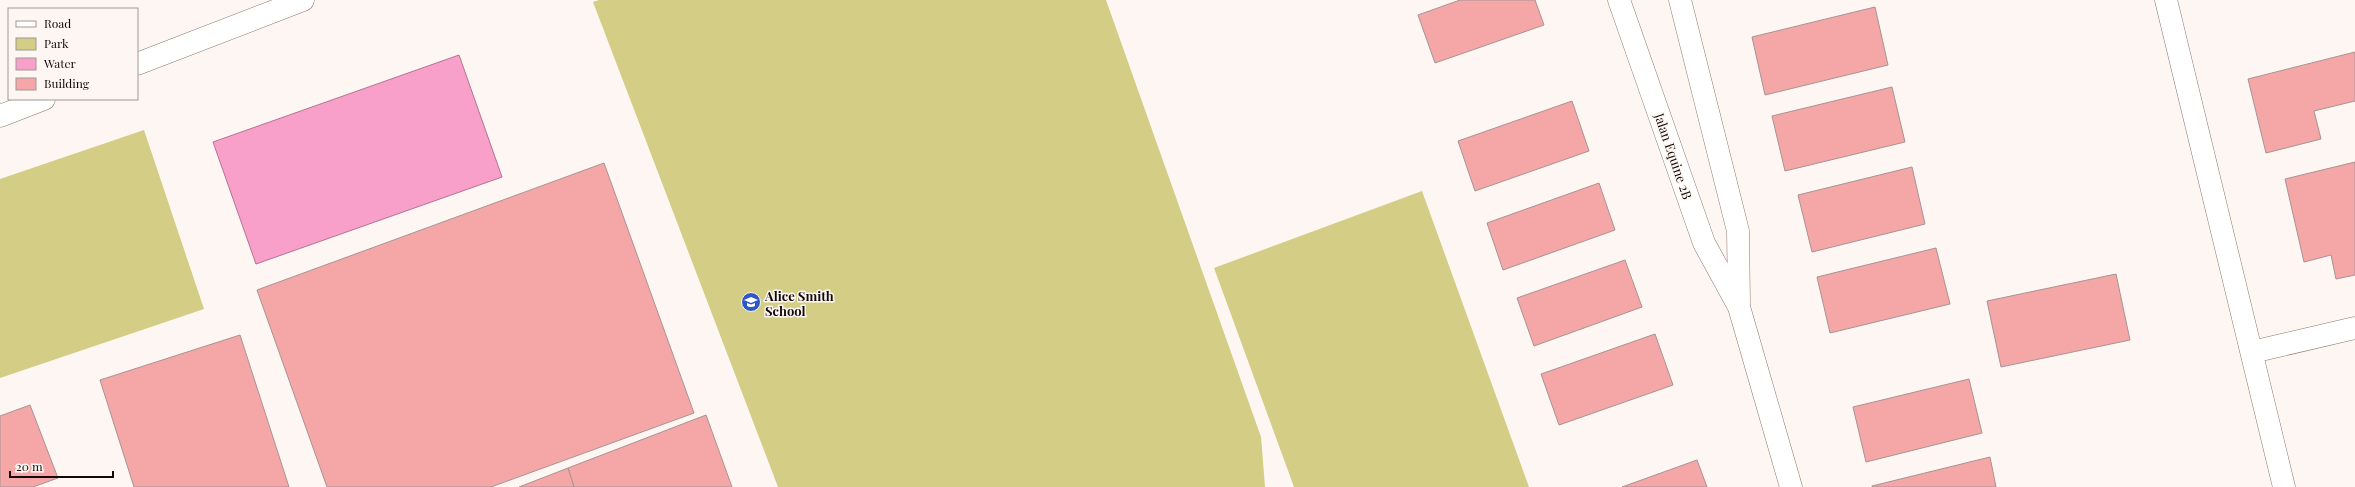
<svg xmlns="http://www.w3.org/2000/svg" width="2355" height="487" font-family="'Playfair Display',serif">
  <rect width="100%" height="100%" fill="#fef6f2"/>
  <g fill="#d3cd85">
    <path d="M599 0H1106L1261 437 1265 487H778L593 2Z"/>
    <path d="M144 130 204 309 0 378V179Z"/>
    <path d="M1422 191 1529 487H1294L1214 268Z"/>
  </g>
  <path fill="#f9a0ca" stroke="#b37390" d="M459 55 502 177 256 264 213 142Z"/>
  <g fill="#f5a6a7" stroke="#a89392">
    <path d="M1460 0H1535L1544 25 1435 63 1418 15Z"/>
    <path d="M1875 7 1888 65 1765 95 1752 37Z"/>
    <path d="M2355 52V101L2314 111 2321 139 2266 153 2248 79Z"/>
    <path d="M1892 87 1905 142 1785 171 1772 116Z"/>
    <path d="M1572 101 1589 151 1475 191 1458 141Z"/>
    <path d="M2355 162V275L2336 279 2331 255 2304 262 2285 179Z"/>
    <path d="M604 163 694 413 491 487H327L257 290Z"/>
    <path d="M1912 167 1925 224 1812 252 1798 195Z"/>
    <path d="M1599 183 1615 230 1503 270 1487 223Z"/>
    <path d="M1936 248 1950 304 1830 333 1817 277Z"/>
    <path d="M1625 260 1642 307 1534 346 1517 298Z"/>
    <path d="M2116 274 2130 340 2001 367 1987 301Z"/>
    <path d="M1655 334 1673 385 1559 425 1541 374Z"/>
    <path d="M240 335 289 487H134L100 380Z"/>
    <path d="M1969 379 1982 433 1866 462 1853 407Z"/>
    <path d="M30 405 58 478 33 487H0V416Z"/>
    <path d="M706 415 732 487H574L568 468Z"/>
    <path d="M1990 457 1996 487H1872V486Z"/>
    <path d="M1697 460 1707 487H1622Z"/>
    <path d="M568 468 574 487H519Z"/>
  </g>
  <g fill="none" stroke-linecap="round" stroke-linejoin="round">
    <g stroke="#8a786f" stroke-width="23">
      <g id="minor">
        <path d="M1619 0 1704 243 1739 307 1791 487"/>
        <path d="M1680 0 1738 231 1739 303"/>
        <path d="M2166 0 2284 487"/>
        <path d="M137 64 303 0"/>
        <path d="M0 116 44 99"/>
        <path d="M2252 352 2355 328"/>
      </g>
    </g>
    <use href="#minor" stroke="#fff" stroke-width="22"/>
  </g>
  <defs>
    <g id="school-disc" transform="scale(1)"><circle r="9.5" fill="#2e58c7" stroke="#fef6f2"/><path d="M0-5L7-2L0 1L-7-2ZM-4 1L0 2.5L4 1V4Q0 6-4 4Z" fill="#fff"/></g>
  </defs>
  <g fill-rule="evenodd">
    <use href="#school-disc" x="751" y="302"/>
  </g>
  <g text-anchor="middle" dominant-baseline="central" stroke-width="3" stroke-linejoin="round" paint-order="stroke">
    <g font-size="13" fill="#110a07" stroke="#fef6f2">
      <text transform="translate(1674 156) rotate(71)">Jalan Equine 2B</text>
    </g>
    <g font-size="13" font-weight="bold" fill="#110a07" stroke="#fef6f2" text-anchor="start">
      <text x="765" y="295">Alice Smith<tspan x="765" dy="15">School</tspan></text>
    </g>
  </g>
  <rect x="8" y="8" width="130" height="92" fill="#fef6f2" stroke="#9f9894"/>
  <rect x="16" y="21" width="20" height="6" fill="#ffffff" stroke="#9f9894"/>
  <text x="44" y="28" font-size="12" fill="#110a07">Road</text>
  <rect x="16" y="38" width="20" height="12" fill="#d3cd85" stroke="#9f9894"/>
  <text x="44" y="48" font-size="12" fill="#110a07">Park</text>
  <rect x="16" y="58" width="20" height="12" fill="#f9a0ca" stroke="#9f9894"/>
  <text x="44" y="68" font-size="12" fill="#110a07">Water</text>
  <rect x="16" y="78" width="20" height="12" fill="#f5a6a7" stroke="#9f9894"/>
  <text x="44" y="88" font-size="12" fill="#110a07">Building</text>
  <path d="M10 471v6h103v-6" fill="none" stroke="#110a07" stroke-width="2"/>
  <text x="16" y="471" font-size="12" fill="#110a07" stroke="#fef6f2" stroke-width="3" paint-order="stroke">20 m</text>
</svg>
